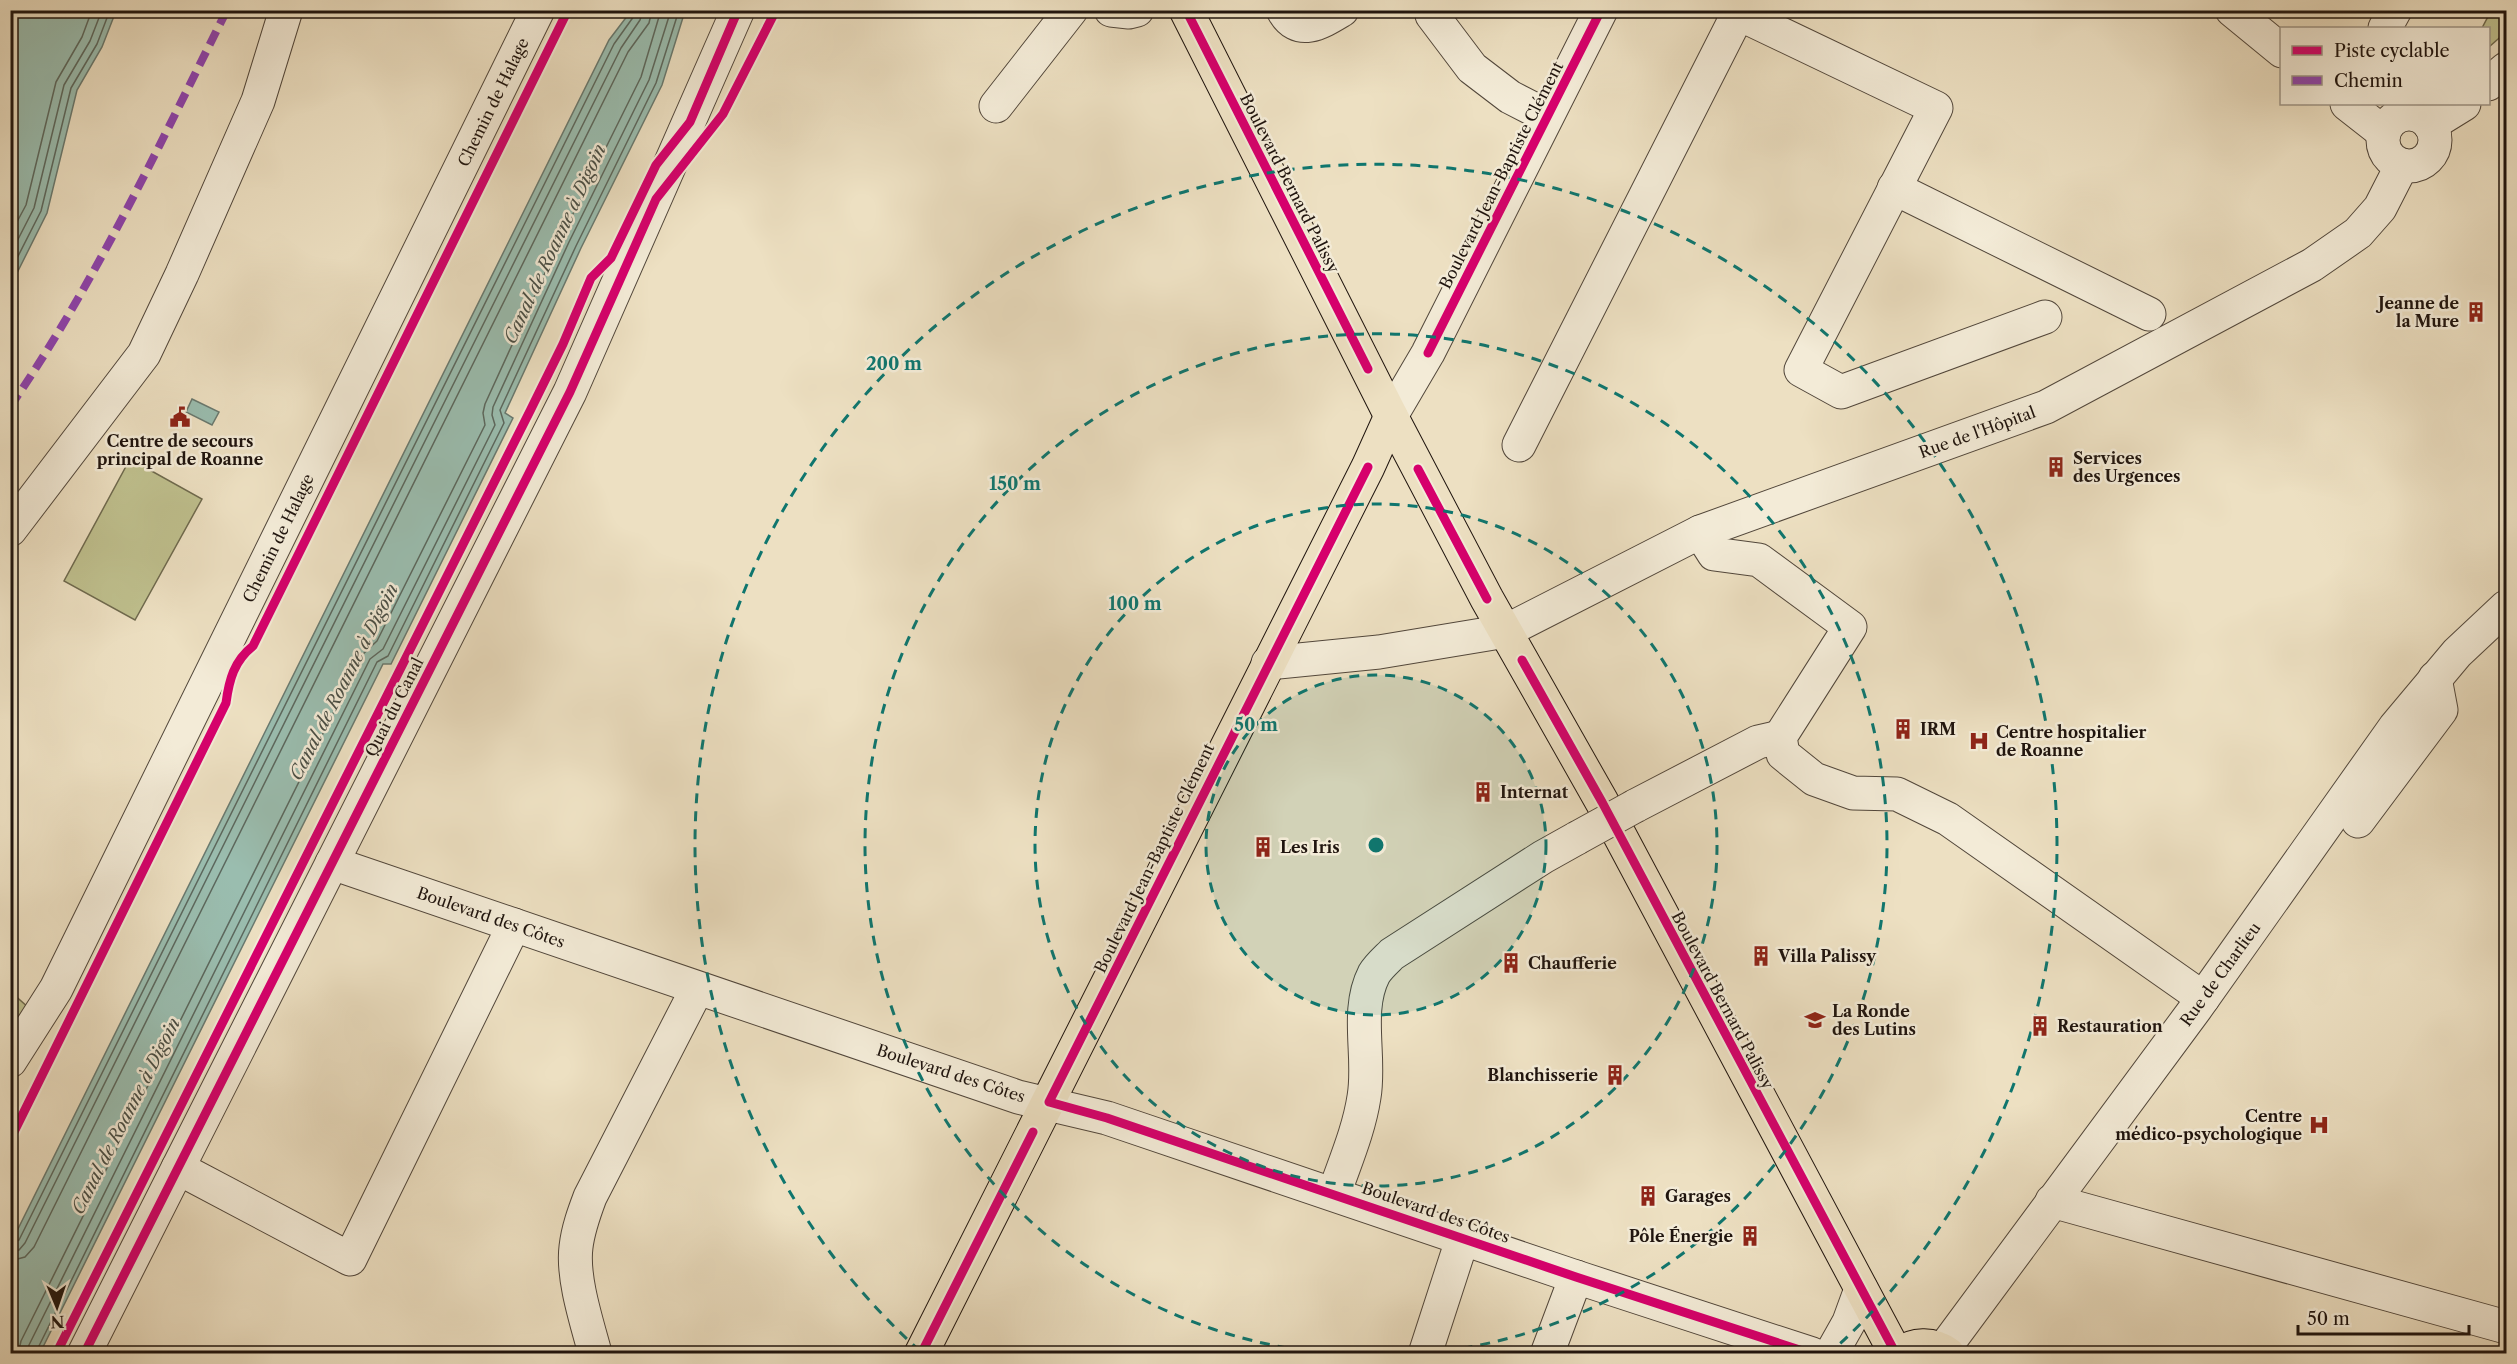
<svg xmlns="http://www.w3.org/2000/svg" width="2517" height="1364" font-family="'Libre Caslon Text',serif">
  <rect width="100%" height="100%" fill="#ede0c2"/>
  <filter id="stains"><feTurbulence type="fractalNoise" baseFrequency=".00333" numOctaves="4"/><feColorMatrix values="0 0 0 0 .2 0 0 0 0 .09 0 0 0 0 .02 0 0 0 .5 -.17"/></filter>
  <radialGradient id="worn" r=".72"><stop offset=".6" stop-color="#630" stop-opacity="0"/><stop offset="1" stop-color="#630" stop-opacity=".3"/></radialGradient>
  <g fill="#bfc08e" stroke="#6f6a4e" stroke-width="1.5">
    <path d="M2491 11H2506V32L2489 47 2488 28H2482Z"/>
    <path d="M130 459 202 499 135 620 64 581Z"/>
    <path d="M11 992 30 1009 11 1021Z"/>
  </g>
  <g fill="#9abdaf" stroke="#69796f" stroke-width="1.5">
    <path d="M11 10 116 11 102 47 77 90 47 213 11 285Z"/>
    <path d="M631 11H685L662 85 581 248 505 413 513 418 391 664H383L40 1353H11V1243L609 40Z"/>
    <path d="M192 399 219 412 212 425 186 412Z"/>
  </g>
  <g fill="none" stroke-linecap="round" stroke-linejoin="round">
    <g stroke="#5c685e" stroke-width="1.5">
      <path d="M10 235 26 205 56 82 82 37 92 10"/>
      <path d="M10 255 34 208 64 85 90 41 102 10"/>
      <path d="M10 272 41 211 71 88 97 44 110 10"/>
      <path d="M10 1244 19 1240 614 44 634 16 635 10"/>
      <path d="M10 1251 19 1250 25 1243 621 48 640 20 643 10"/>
      <path d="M10 1261 25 1257 34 1247 628 52 649 23 652 10"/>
      <path d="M18 1354 21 1341 362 655 377 641 485 425 483 413 485 404 561 238 641 77 661 10"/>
      <path d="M27 1354 29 1345 370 659 383 649 495 425 492 415 493 407 569 242 649 80 671 10"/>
      <path d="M35 1354 377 662 388 656 504 423 500 410 576 246 656 83 679 10"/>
    </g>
    <g stroke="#52473b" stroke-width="35">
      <g id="minor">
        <path d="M1111 10 1129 12 1137 10"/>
        <path d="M1283 10C1298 38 1322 22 1342 10"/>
        <path d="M1731 10 1936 108 1801 370 1841 392 2045 317"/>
        <path d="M2232 10 2282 51"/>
        <path d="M1432 15 1472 68 1510 97 1547 116"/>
        <path d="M2385 28 2395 10"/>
        <path d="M2488 84 2506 69"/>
        <path d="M2347 104 2384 133"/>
        <path d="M996 106 1071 10"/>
        <circle cx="2409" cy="140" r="26"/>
        <path d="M2430 125 2464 104"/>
        <path d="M1894 188 2149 314"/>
        <path d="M1391 416 1428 353 1601 10"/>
        <path d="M1519 445 1740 10"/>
        <path d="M10 530 144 354 182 274 258 101 286 10"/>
        <path d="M1700 532 1714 554 1759 560 1850 627 1780 737 1783 754 1814 779 1853 793 1897 794 1948 819 2203 998"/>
        <path d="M1268 663 1379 652 1506 631 1700 532 2046 407 2312 265 2358 233 2380 208 2402 165"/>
        <path d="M1635 806 1758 742 1780 737"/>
        <path d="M2358 821 2441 710 2435 678"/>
        <path d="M332 863 1018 1097 1107 1118 1576 1277 1812 1354"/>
        <path d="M10 1061 56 989 538 10"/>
        <path d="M178 1168 350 1259 514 925"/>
        <path d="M1334 1194C1345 1162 1359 1130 1364 1097 1371 1057 1355 1011 1374 974 1378 967 1386 960 1392 954L1543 857 1577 838"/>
        <path d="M2052 1201 2506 1327"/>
        <path d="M1943 1350 2196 1008 2395 727 2457 653 2506 607"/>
        <path d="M595 1353C587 1323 572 1278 576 1247 578 1229 584 1213 590 1197L697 989"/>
        <path d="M84 1354 570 392 738 10"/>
        <path d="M1425 1354 1463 1237"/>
        <path d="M1547 1354 1576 1277"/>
        <path d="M1831 1354 1849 1322 1861 1289"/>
      </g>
    </g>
    <g stroke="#1f140e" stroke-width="35">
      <g id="major">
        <path d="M1186 10 1391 416 1487 599 1602 802 1896 1354"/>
        <path d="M921 1354 1368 467 1391 416"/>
        <path d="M1898 1354C1914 1344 1932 1342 1948 1354"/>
      </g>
    </g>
    <use href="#minor" stroke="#f3ebd7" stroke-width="33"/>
    <use href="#major" stroke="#ede0c2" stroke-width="33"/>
    <g stroke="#52473b" stroke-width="35" stroke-linecap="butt">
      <path id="minor-bridge" d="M1577 838 1635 806"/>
    </g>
    <use href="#minor-bridge" stroke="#f3ebd7" stroke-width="33"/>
    <path stroke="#8e44ad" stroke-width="8" stroke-dasharray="15 8" stroke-linecap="butt" d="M10 407C96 282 159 145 227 10"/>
    <g stroke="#f3ebd7" stroke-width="13">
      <g id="cycleway">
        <path d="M1186 10 1368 369"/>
        <path d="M1428 353 1601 10"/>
        <path d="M1368 467 1049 1102 1107 1118 1576 1277 1812 1354"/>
        <path d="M1418 469 1487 599"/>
        <path d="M1522 660 1602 802 1896 1354"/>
        <path d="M10 1140 226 703C229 680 234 661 253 646L568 10"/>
        <path d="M56 1354 530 411 563 344 591 278 611 258 656 165 690 122 738 10"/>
        <path d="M84 1354 570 392 656 199 723 114 776 10"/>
        <path d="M921 1354 1033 1132"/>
      </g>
    </g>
    <use href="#cycleway" stroke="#d6006c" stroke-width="9"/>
  </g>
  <circle cx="1376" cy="845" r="170" fill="#0f766e" fill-opacity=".12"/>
  <g fill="none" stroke="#0f766e" stroke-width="3" stroke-dasharray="10 8">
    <circle cx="1376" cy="845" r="170"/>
    <circle cx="1376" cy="845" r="341"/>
    <path d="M1323 1353A511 511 0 1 1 1429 1353"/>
    <path d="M920 1351A681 681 0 1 1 1832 1351"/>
  </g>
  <defs>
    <g id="building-bare" transform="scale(1.62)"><path d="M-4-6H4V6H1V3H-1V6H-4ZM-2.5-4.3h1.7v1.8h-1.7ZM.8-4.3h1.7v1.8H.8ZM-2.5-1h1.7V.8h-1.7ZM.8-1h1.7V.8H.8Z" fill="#8f2418" stroke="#f3ebd7" stroke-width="2.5" paint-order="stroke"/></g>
    <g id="civic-bare" transform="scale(1.62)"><path d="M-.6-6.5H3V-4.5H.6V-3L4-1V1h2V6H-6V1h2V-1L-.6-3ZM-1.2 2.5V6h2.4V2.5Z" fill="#8f2418" stroke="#f3ebd7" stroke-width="2.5" paint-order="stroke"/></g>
    <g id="hospital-bare" transform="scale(1.62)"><path d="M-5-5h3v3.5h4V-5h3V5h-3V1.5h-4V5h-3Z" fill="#8f2418" stroke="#f3ebd7" stroke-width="2.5" paint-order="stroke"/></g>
    <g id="school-bare" transform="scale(1.62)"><path d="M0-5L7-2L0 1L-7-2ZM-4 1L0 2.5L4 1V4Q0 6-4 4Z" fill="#8f2418" stroke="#f3ebd7" stroke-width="2.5" paint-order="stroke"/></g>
  </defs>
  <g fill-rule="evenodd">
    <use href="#building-bare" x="2476" y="312"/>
    <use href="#civic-bare" x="180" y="417"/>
    <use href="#building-bare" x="2056" y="467"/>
    <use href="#building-bare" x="1903" y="729"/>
    <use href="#hospital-bare" x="1979" y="741"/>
    <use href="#building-bare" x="1483" y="792"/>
    <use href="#building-bare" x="1263" y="847"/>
    <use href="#building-bare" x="1761" y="956"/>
    <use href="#building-bare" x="1511" y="963"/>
    <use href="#school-bare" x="1815" y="1020"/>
    <use href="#building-bare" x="2040" y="1026"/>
    <use href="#building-bare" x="1615" y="1075"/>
    <use href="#hospital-bare" x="2319" y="1125"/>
    <use href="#building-bare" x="1648" y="1196"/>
    <use href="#building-bare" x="1750" y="1236"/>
  </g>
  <g text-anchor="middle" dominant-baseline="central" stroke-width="5" stroke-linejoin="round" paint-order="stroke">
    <g font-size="16" fill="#1f140e" stroke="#f3ebd7">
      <text transform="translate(493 102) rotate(-64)">Chemin de Halage</text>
      <text transform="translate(1501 175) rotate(-63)">Boulevard Jean-Baptiste Clément</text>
      <text transform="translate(1290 183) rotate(63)">Boulevard Bernard Palissy</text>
      <text transform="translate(1977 432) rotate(-20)">Rue de l'Hôpital</text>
      <text transform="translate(278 538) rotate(-64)">Chemin de Halage</text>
      <text transform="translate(394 707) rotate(-63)">Quai du Canal</text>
      <text transform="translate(1154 858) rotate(-64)">Boulevard Jean-Baptiste Clément</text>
      <text transform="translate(491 917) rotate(19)">Boulevard des Côtes</text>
      <text transform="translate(2220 974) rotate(-54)">Rue de Charlieu</text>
      <text transform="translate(1723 1000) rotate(62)">Boulevard Bernard Palissy</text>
      <text transform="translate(951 1073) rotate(18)">Boulevard des Côtes</text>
      <text transform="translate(1436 1212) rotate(19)">Boulevard des Côtes</text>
    </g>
    <g font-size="16" font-weight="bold" fill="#1f140e" stroke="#f3ebd7" text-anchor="start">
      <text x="2459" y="303" text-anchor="end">Jeanne de<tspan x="2459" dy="18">la Mure</tspan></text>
      <text x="180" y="441" text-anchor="middle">Centre de secours<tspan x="180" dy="18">principal de Roanne</tspan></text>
      <text x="2073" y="458">Services<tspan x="2073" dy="18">des Urgences</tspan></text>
      <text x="1920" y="729">IRM</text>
      <text x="1996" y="732">Centre hospitalier<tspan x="1996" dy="18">de Roanne</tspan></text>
      <text x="1500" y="792">Internat</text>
      <text x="1280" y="847">Les Iris</text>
      <text x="1778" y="956">Villa Palissy</text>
      <text x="1528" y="963">Chaufferie</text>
      <text x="1832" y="1011">La Ronde<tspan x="1832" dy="18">des Lutins</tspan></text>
      <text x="2057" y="1026">Restauration</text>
      <text x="1598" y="1075" text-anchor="end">Blanchisserie</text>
      <text x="2302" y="1116" text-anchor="end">Centre<tspan x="2302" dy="18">médico-psychologique</tspan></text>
      <text x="1665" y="1196">Garages</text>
      <text x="1733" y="1236" text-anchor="end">Pôle Énergie</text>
    </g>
    <g font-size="18" font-style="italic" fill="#4a4f46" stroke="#f3ebd7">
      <text transform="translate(555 244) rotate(-65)">Canal de Roanne à Digoin</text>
      <text transform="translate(344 682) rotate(-63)">Canal de Roanne à Digoin</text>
      <text transform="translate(126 1116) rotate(-63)">Canal de Roanne à Digoin</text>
    </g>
  </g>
  <circle cx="1376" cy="845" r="9" fill="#0f766e" stroke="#f3ebd7" stroke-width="3"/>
  <g font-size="18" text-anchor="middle" font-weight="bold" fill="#0f766e" stroke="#f3ebd7" stroke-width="5" stroke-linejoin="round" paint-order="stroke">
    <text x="894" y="370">200 m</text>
    <text x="1015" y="490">150 m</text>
    <text x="1135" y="610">100 m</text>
    <text x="1256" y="731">50 m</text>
  </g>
  <rect width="2517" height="1364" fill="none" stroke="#ede0c2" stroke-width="36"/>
  <rect x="12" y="12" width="2493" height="1340" fill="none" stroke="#1f140e" stroke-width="3"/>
  <rect x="18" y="18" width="2481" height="1328" fill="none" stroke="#1f140e" stroke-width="1.5"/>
  <rect x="2280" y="27" width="210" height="78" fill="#f3ebd7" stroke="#9e9587" stroke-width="1.5"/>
  <rect x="2292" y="46" width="30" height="9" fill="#d6006c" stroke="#9e9587" stroke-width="1.5"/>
  <text x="2334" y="57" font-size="18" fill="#1f140e">Piste cyclable</text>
  <rect x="2292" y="76" width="30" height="9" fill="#8e44ad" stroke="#9e9587" stroke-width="1.5"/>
  <text x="2334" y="87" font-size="18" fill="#1f140e">Chemin</text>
  <g transform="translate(57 1307) rotate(178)" stroke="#f3ebd7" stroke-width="4.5" paint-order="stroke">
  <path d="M0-4.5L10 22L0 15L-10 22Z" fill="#1f140e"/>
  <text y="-9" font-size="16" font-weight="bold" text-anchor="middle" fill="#1f140e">N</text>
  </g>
  <path d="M2298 1325v9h171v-9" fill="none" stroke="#1f140e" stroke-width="3"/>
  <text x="2307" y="1325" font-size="18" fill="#1f140e" stroke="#f3ebd7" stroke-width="4.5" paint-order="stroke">50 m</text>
  <rect width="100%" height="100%" filter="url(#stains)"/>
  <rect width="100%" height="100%" fill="url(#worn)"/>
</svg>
